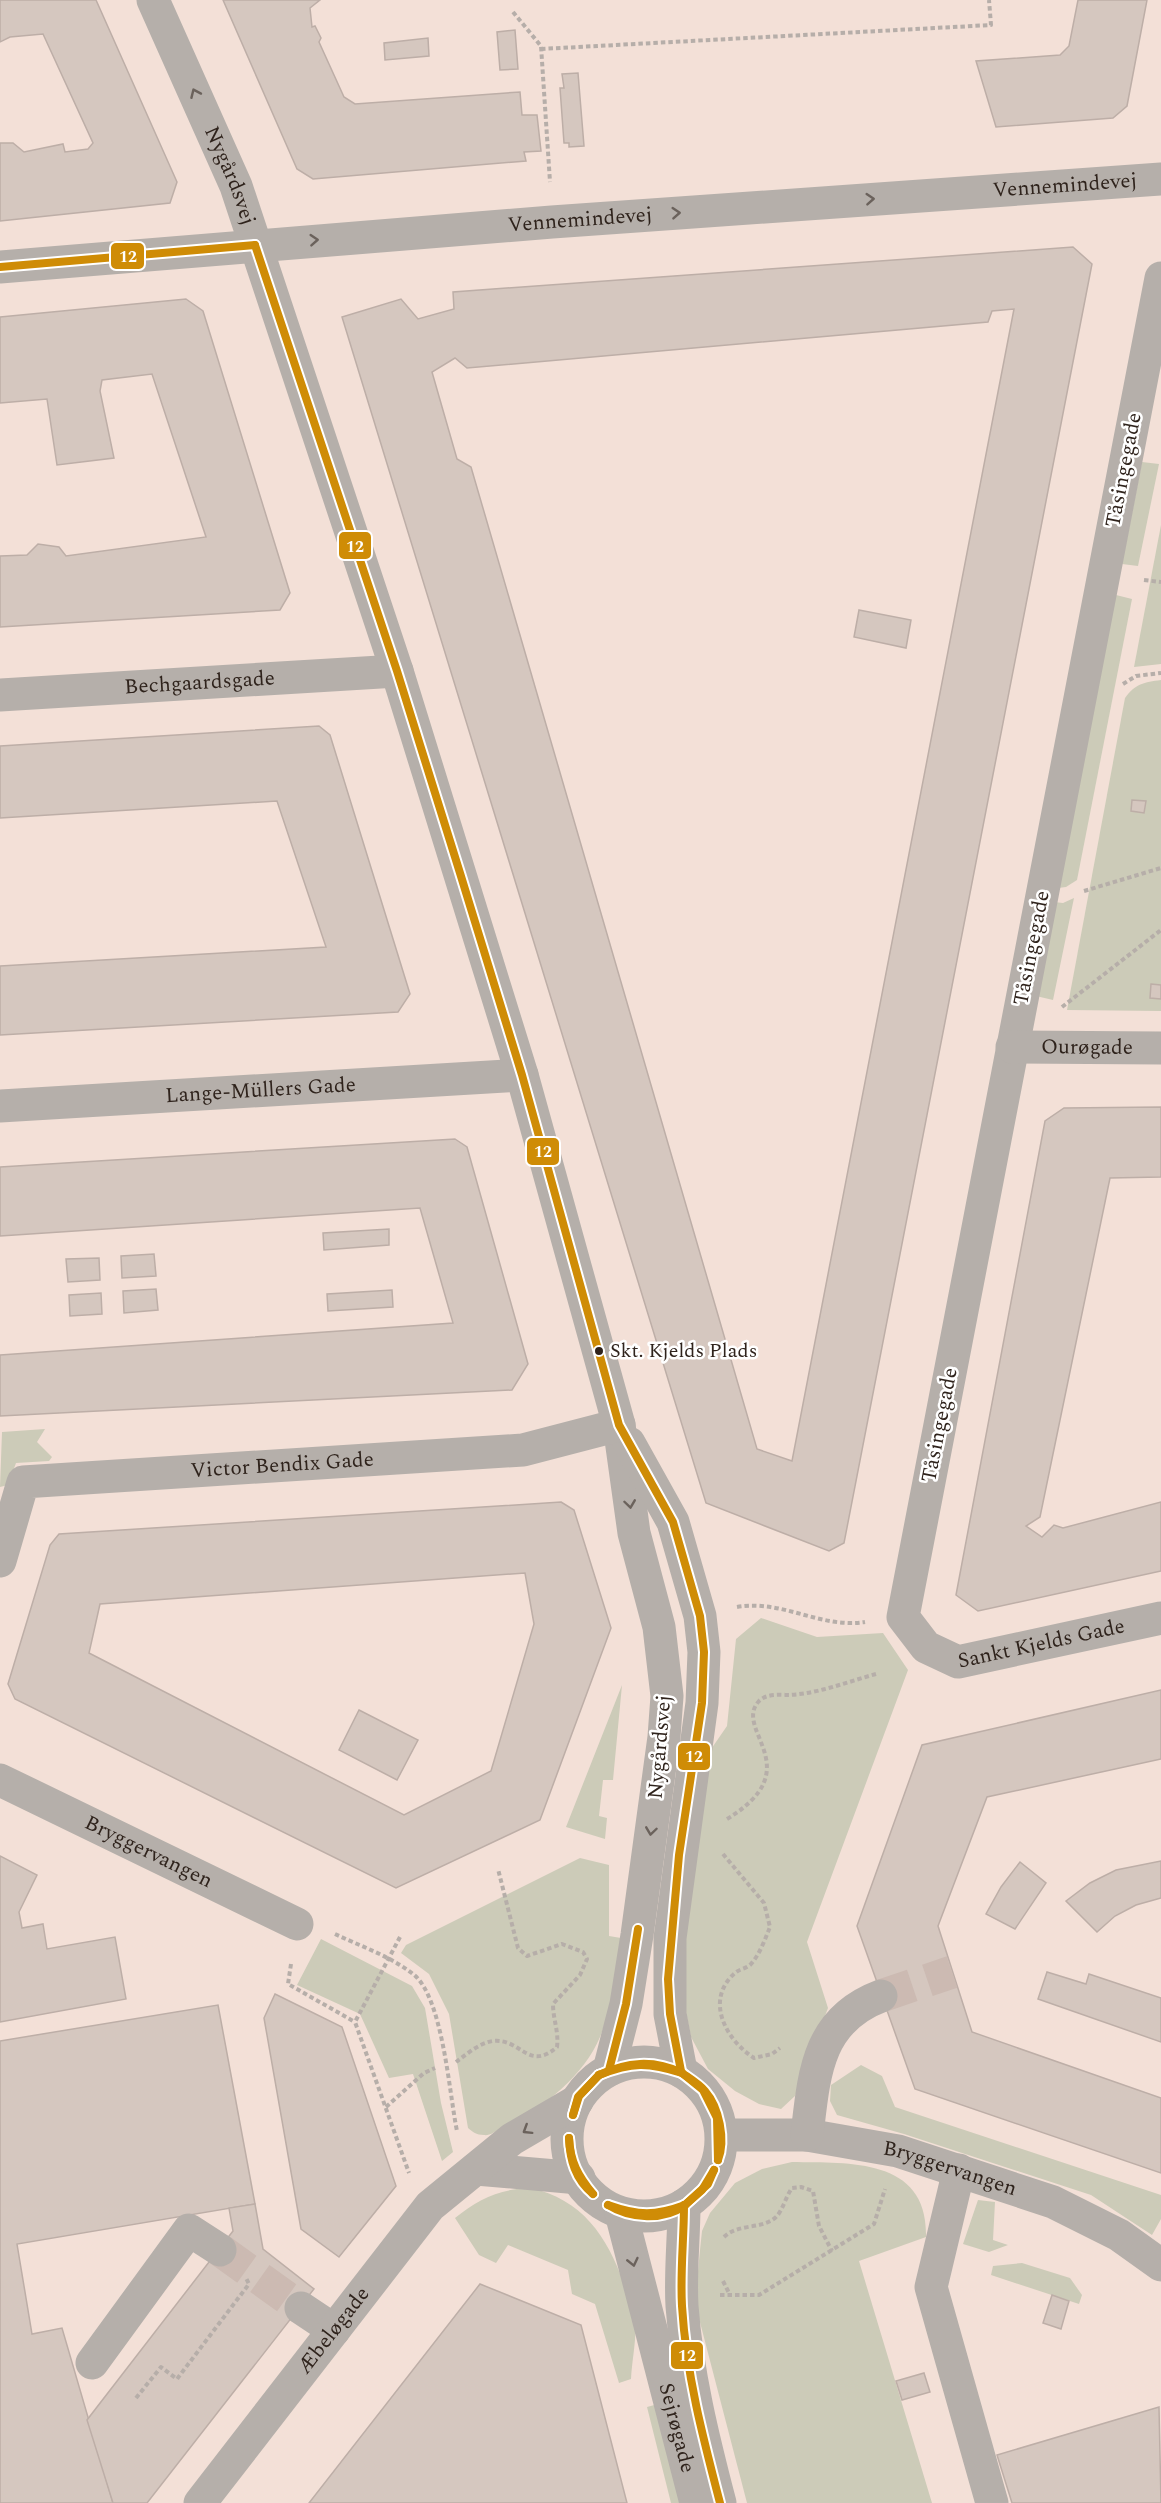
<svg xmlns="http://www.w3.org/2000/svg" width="1161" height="2503" font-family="Spectral,serif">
  <rect width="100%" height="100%" fill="#f3e0d7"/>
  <g fill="#cccbb8">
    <path d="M1142 462 1159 464 1138 566 1122 564Z"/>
    <path d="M1161 525V664L1134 667Z"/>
    <path d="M1116 595 1132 599 1077 880 1066 887 1058 888Z"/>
    <path d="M1161 680V1011L1067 1010 1125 698C1135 684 1144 682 1161 680Z"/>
    <path d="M1074 898 1053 1000 1036 996 1054 902 1063 903Z"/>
    <path d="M45 1429 37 1442 52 1457 49 1461 16 1463 8 1485 0 1487 2 1432Z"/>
    <path d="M761 1618 817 1637 883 1633 908 1670 807 1942 828 2008 795 2096 781 2109 759 2104 735 2091 708 2069 691 2037 683 1997 684 1938 707 1755 727 1726 736 1639Z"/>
    <path d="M622 1685 613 1780H603L599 1816 607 1818 605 1839 566 1827Z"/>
    <path d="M580 1858 609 1865V1936L621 1938C615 1971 613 2006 600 2037 583 2078 539 2111 500 2129 495 2132 489 2136 484 2135 476 2135 473 2132 468 2128L449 2014 429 1974 401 1953 406 1945Z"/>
    <path d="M321 1939 412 1986 425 2008 441 2103 453 2152 442 2161 413 2074 389 2078 360 2014 297 1985Z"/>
    <path d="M861 2065 882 2076 895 2107 1161 2195V2219L1152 2235 1091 2195 904 2134 837 2115 830 2101 831 2085Z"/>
    <path d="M792 2162C851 2163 928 2158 926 2237L859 2261 932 2503H747L695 2303 700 2250 702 2231 710 2213 735 2183 762 2169Z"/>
    <path d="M530 2188C582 2199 607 2236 624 2284 628 2295 634 2307 635 2319 637 2338 632 2360 631 2379L619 2383 595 2304 572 2294 568 2270 508 2245 496 2263 479 2255 455 2218C478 2199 499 2189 530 2188Z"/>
    <path d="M978 2200 995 2202 993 2240 1008 2245 989 2252 963 2244Z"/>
    <path d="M1022 2263 1070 2278 1082 2295 1079 2304 991 2275 993 2266Z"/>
    <path d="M658 2404 683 2503H671L647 2407Z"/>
  </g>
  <g fill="#d5c7bf" stroke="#bdaea7" stroke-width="1.5" fill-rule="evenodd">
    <path d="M0 0H96L177 182 170 203 0 221V143H13L24 152 63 144 65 152 88 149 93 143 43 34 10 37 0 42Z"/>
    <path d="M223 0H320L310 8 312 27 315 26 321 38 319 42 344 97 355 104 520 92 522 115H537L541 151 524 152 526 161 313 179 297 169Z"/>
    <path d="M1078 0H1147L1127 106 1113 118 996 127 976 61 1060 55 1069 46Z"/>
    <path d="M515 30 518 69 500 70 497 32Z"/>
    <path d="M428 38 429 56 385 60 384 43Z"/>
    <path d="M578 73 584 146 569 147V143H564L560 88H564L562 74Z"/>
    <path d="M1073 247 1092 264 844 1543 829 1551 706 1503 342 317 401 299 418 319 454 309 453 292ZM1014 309 792 1461 757 1449 471 467 457 459 432 372 455 358 467 368 988 322 992 311Z"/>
    <path d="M186 299 203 311 290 593 280 610 0 627V556L27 555 38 544 59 547 66 556 206 537 152 374 102 380 100 391 114 458 57 465 47 399 0 403V317Z"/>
    <path d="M859 610 911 620 906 648 854 637Z"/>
    <path d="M319 726 330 735 410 994 398 1012 0 1035V966L326 947 277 801 0 818V746Z"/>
    <path d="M1132 800 1146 801 1144 813 1131 811Z"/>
    <path d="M1151 984 1161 985V999L1150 998Z"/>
    <path d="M1161 1107V1177L1110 1178 1040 1517 1026 1526 1042 1537 1054 1525 1063 1528 1161 1502V1571L978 1611 956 1595 1045 1121 1064 1108Z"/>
    <path d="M455 1139 467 1147 528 1364 512 1390 0 1416V1355L453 1323 420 1208 0 1236V1167Z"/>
    <path d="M389 1229V1245L324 1250 323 1233Z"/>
    <path d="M154 1254 156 1276 122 1278 121 1256Z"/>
    <path d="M99 1258 100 1280 68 1282 66 1259Z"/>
    <path d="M156 1289 158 1310 124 1313 123 1291Z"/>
    <path d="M392 1290 393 1307 328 1311 327 1294Z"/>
    <path d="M101 1293 102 1314 70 1316 69 1295Z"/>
    <path d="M561 1502 574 1510 611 1628 540 1820 396 1888 15 1699 8 1684 50 1545 59 1534ZM525 1573 534 1624 491 1771 404 1815 89 1653 100 1604Z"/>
    <path d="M1161 1690V1759L987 1797 938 1926 972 2032 1161 2098V2173L915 2089 857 1926 922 1745Z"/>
    <path d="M359 1710 418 1740 397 1780 339 1750Z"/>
    <path d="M0 1856 37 1875 19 1912 22 1928 43 1924 47 1949 115 1937 126 1999 0 2022Z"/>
    <path d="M1161 1861V1898L1136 1905 1115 1916 1097 1932 1066 1901 1090 1883 1116 1870Z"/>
    <path d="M1020 1862 1046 1883 1015 1929 986 1914 1001 1887Z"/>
    <path d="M1047 1972 1086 1984 1089 1974 1161 1998V2042L1038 1999Z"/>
    <path d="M275 1994 342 2027 396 2186 339 2257 301 2229 264 2018Z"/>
    <path d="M218 2005 255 2204 17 2244 32 2334 62 2328 113 2503H0V2041Z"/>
    <path d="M255 2204 263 2249 314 2289 147 2503H113L87 2420 233 2231 229 2208Z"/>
    <path d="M480 2284 581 2325 627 2503H309Z"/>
    <path d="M1052 2295 1069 2301 1061 2329 1043 2323Z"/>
    <path d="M924 2373 930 2392 902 2400 896 2381Z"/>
    <path d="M1159 2407 1161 2503H1012L997 2455Z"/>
  </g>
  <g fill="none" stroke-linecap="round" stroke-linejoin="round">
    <g stroke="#ccbab2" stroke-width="33" stroke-dasharray="33 16" stroke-linecap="butt">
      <path d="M881 1996 952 1972"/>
      <path d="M220 2250 301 2308"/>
    </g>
    <g stroke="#b6aea9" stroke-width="4" stroke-dasharray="4.5 3" stroke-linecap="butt">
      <path d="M513 12 541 46 550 182"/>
      <path d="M541 49 991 25 989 0"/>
      <path d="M1144 580 1161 582"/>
      <path d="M1123 684 1136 676 1161 673"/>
      <path d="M1084 891 1161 868"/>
      <path d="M1062 1007 1161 930"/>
      <path d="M737 1607C782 1599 821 1629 865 1622"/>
      <path d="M727 1819C811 1768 732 1730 759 1701 767 1693 781 1695 790 1695 820 1693 847 1682 876 1674"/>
      <path d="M723 1854 764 1903 770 1927C765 1939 760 1954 751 1964 746 1969 739 1969 735 1973 704 2000 726 2040 754 2058L772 2054 780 2048"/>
      <path d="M335 1934C360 1946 390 1956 413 1974 443 1997 449 2093 457 2131"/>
      <path d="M400 1937 355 2022 409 2173"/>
      <path d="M291 1964 288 1984 355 2022"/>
      <path d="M456 2062C467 2054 479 2043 493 2041 521 2038 528 2072 557 2047 559 2032 553 2019 553 2004L580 1975 587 1959 583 1952 562 1944 527 1956 518 1948 498 1869"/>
      <path d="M386 2107 424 2073 435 2068"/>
      <path d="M724 2237C738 2223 762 2230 776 2217 783 2210 786 2196 792 2188L801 2187 813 2191 819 2226 832 2251"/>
      <path d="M723 2281 729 2293"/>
      <path d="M720 2295H759L874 2224 885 2189"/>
      <path d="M136 2398 161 2367 177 2379 249 2284 246 2278"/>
    </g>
    <g stroke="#b5afaa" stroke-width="33">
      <path id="s1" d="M153 0 236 186 397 671 522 1075 619 1425 634 1533 659 1627 667 1696 664 1737 637 1935 626 2004 609 2070"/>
      <path id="s2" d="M0 267 552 222 1161 179"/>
      <path id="s3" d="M1161 278 903 1617 926 1647 958 1662 1161 1618"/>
      <path id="s4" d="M0 695 397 671"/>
      <path id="s5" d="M1012 1047 1161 1048"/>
      <path id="s6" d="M0 1106 522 1075"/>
      <path d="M629 1443 673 1522 700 1616 704 1652 702 1703 670 1938V2014L681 2071"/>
      <path id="s7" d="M0 1561 23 1482 523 1450 619 1425"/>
      <path id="s8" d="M0 1780 297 1924"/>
      <circle cx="644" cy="2139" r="77"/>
      <path id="s9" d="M722 2135H807L898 2151 1053 2202 1119 2235 1161 2265"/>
      <path d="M807 2135C814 2074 817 2020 881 1996"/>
      <path d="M476 2169 579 2178"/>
      <path d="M959 2170 931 2287 992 2503"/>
      <path d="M684 2205C684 2238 680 2273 682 2306 687 2373 703 2438 720 2503"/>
      <path id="s10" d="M621 2213 696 2503"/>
      <path d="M301 2308 334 2330"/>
      <path d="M92 2363 189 2230 220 2250"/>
      <path id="s11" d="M200 2503 430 2206 512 2139 577 2101"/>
    </g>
    <g stroke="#fff" stroke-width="12">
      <g id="bus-1">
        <path d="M255 245 397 671 460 873 522 1075 619 1425 673 1522 700 1616 704 1652 702 1703 679 1855 668 1979 670 2014 681 2071"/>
        <path d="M0 267 255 245"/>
        <path d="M609 2070 626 2004 638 1929"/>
        <path d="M682 2073C689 2078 699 2084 705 2091 719 2107 726 2140 718 2160"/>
        <path d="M682 2073 703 2090 717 2118 718 2160"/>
        <path d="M599 2075C627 2062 653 2059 682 2073"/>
        <path d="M599 2075C632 2062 648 2062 682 2073"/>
        <path d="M573 2115 578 2097 599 2075"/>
        <path d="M573 2115 579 2096 599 2075"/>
        <path d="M569 2138C570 2161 578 2176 593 2194"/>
        <path d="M569 2138C570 2160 575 2179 593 2194"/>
        <path d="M608 2205C639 2216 655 2216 685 2205"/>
        <path d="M608 2205C630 2219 664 2221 685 2205"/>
        <path d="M684 2205C684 2238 680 2272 682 2306 686 2373 703 2438 720 2503"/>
        <path d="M685 2205 702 2190 714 2170"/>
        <path d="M685 2205 708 2184 714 2170"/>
      </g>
    </g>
    <use href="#bus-1" stroke="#cf8c06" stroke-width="8"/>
  </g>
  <defs><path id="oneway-chevron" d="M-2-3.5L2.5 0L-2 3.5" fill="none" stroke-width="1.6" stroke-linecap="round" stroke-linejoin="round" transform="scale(1.5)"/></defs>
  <g stroke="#6b625c">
    <use href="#oneway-chevron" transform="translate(195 93) rotate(-114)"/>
    <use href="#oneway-chevron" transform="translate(870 199) rotate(-4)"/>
    <use href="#oneway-chevron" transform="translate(676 213) rotate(-4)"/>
    <use href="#oneway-chevron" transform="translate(314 240) rotate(-4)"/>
    <use href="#oneway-chevron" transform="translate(630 1504) rotate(82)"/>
    <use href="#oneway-chevron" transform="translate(651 1831) rotate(98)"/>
    <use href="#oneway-chevron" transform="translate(527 2130) rotate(148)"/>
    <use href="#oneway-chevron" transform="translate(633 2262) rotate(77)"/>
  </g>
  <circle fill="#2f231c" stroke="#fff" stroke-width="2" cx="599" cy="1351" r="5"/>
  <g text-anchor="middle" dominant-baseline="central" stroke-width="5" stroke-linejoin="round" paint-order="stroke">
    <g font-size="20" fill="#2f231c" stroke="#fff" text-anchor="start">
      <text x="610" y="1351">Skt. Kjelds Plads</text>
    </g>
    <g font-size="21" fill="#2f231c" stroke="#fff">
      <text stroke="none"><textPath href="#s1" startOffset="192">Nygårdsvej</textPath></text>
      <text stroke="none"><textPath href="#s2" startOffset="1068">Vennemindevej</textPath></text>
      <text stroke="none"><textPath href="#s2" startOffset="582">Vennemindevej</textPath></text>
      <text transform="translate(1124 470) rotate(-79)">Tåsingegade</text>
      <text stroke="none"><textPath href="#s4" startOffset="200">Bechgaardsgade</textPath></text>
      <text transform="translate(1032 948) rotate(-79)">Tåsingegade</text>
      <text stroke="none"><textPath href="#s5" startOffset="75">Ourøgade</textPath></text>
      <text stroke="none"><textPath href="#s6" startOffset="261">Lange-Müllers Gade</textPath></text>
      <text transform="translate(940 1425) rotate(-79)">Tåsingegade</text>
      <text stroke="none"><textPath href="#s7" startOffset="342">Victor Bendix Gade</textPath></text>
      <text stroke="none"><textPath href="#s3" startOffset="1522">Sankt Kjelds Gade</textPath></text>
      <text transform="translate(660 1747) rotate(-85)">Nygårdsvej</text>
      <text stroke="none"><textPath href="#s8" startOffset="165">Bryggervangen</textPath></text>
      <text stroke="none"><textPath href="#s9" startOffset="232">Bryggervangen</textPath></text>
      <text stroke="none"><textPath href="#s11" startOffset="218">Æbeløgade</textPath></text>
      <text stroke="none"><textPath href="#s10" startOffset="222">Sejrøgade</textPath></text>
    </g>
  </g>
  <g stroke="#fff" stroke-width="2">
    <rect x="110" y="242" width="35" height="28" rx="6" fill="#cf8c06"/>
    <rect x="338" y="531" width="34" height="29" rx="6" fill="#cf8c06"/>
    <rect x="526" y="1137" width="34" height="29" rx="6" fill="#cf8c06"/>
    <rect x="677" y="1742" width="34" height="29" rx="6" fill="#cf8c06"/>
    <rect x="670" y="2341" width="34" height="29" rx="6" fill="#cf8c06"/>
  </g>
  <g font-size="16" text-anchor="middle" font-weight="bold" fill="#fff">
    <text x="128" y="262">12</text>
    <text x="355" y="552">12</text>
    <text x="543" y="1157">12</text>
    <text x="694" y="1762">12</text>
    <text x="687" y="2361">12</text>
  </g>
</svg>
